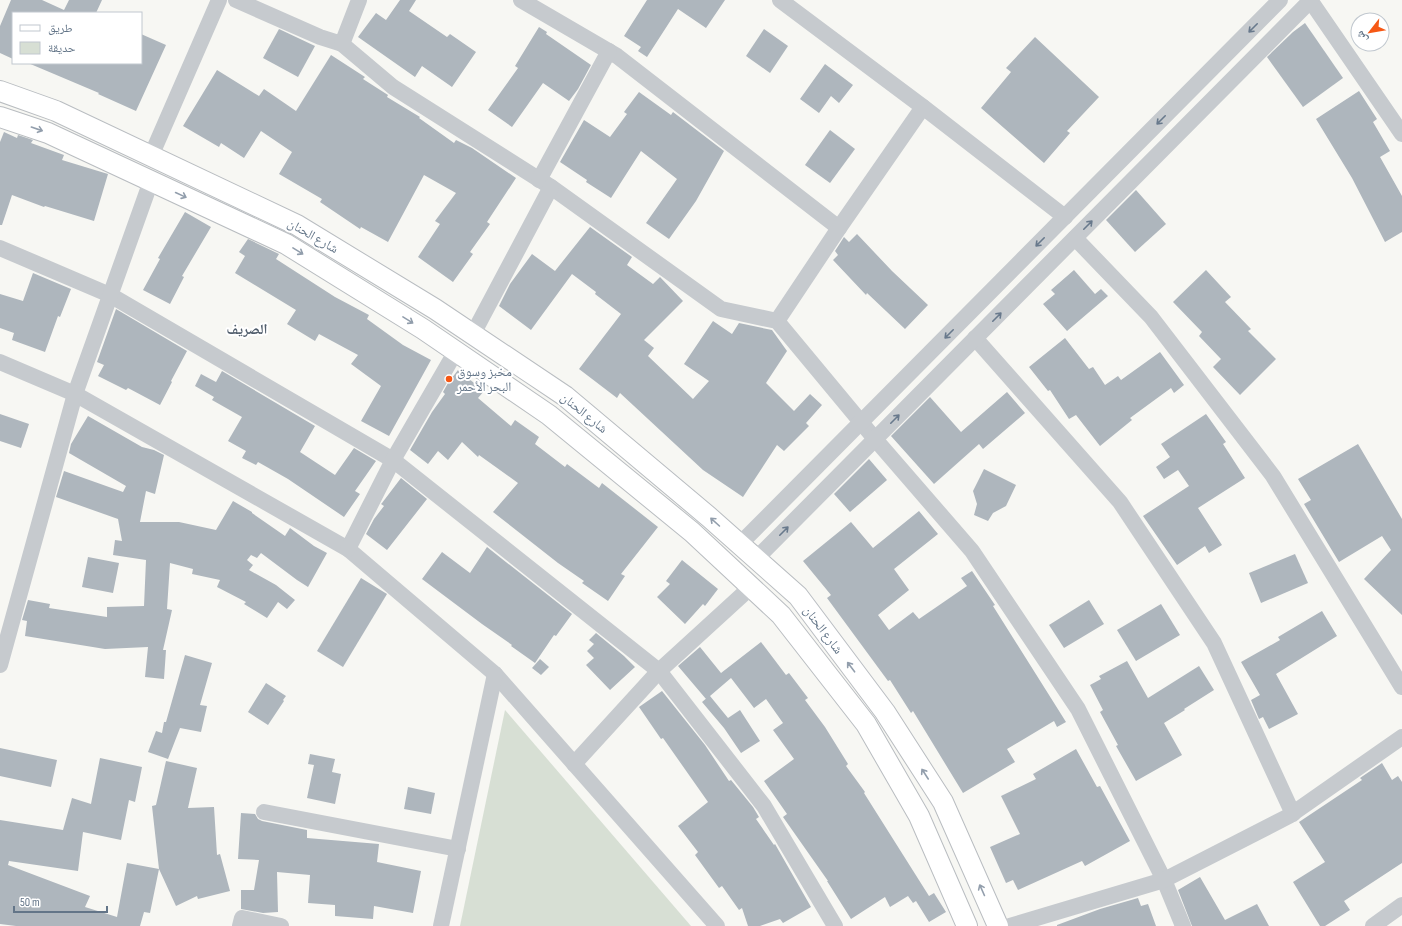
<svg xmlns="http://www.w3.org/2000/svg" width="1402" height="926" font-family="'Sofia Sans Condensed','Noto Naskh Arabic',sans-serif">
  <rect width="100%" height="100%" fill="#f7f7f3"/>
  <path fill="#d7dfd4" d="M505 710 691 926H460Z"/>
  <g fill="#aeb6bd">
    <path d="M11 0H42L64 10 69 0H102L96 13H13V59L0 53V26Z"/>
    <path d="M400 0H416L409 11 447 37 450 34 476 52 452 87 422 66 415 77 358 37 376 13 386 20Z"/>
    <path d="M647 0H725L706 28 678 9 647 57 638 51 641 47 624 36Z"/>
    <path d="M1305 23 1343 78 1303 107 1267 57 1293 32Z"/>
    <path d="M539 27 547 32 546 34 591 65 578 89 569 101 543 83 512 127 488 110 518 68 515 66Z"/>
    <path d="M279 29 315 46 298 77 263 58Z"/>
    <path d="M764 29 788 46 770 73 746 56Z"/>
    <path d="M141 34 166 45 136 111 98 94 99 93 28 63H141Z"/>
    <path d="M1035 37 1099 97 1067 131 1070 133 1044 163 981 108 1011 72 1006 68Z"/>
    <path d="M331 55 365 77 363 79 388 95 387 97 420 117 419 118 454 143 456 140 472 148 516 178 487 222 490 224 470 252 473 254 453 282 418 257 440 224 435 221 456 193 424 175 388 242 361 227 360 229 320 202 322 199 279 174 292 152 261 131 244 158 221 143 219 147 183 126 217 70 259 96 264 89 296 111Z"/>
    <path d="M825 64 853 85 839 103 831 96 819 113 800 99Z"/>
    <path d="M1359 91 1377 119 1373 122 1390 151 1380 157 1402 196V232L1385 242 1352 178 1316 119Z"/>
    <path d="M639 92 671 115 673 112 724 151 696 201 669 239 646 223 677 179 641 151 611 198 586 182 587 180 560 162 584 120 610 137 627 114 624 112Z"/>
    <path d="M830 130 855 149 830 183 805 165Z"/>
    <path d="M4 132 17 138 18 135 33 140 31 143 64 155 62 160 108 174 94 221 45 206 44 207 12 195 2 225H0V142Z"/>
    <path d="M1136 190 1166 224 1135 252 1106 220Z"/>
    <path d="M185 212 211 227 182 276 184 277 170 304 143 290 160 259 158 258Z"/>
    <path d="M590 227 632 257 627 265 653 284 660 277 683 301 644 340 654 348 648 356 693 399 709 381 684 364 713 321 732 334 739 323 772 330 787 351 766 383 794 411 810 394 822 405 806 423 809 426 784 451 777 445 743 497 703 470 620 393 617 398 579 369 621 314 595 294 596 292 572 274 531 330 499 306 510 284 532 254 555 271Z"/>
    <path d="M857 234 892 271 928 305 905 329 867 293 866 295 833 260 838 255 835 251 844 237 849 242Z"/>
    <path d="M248 239 279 254 276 259 335 297 369 315 367 319 403 345 431 360 389 436 361 421 381 386 351 364 358 355 319 334 315 341 287 324 296 310 235 273 245 256 239 252Z"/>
    <path d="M1074 270 1095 294 1101 289 1108 296 1067 331 1043 304 1055 294 1051 290Z"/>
    <path d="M1206 270 1231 297 1225 302 1251 329 1248 331 1276 359 1240 395 1213 367 1221 359 1199 336 1202 332 1173 302Z"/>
    <path d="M33 273 71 289 60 317 58 316 45 352 12 340 14 333 0 328V294L23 301Z"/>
    <path d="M116 309 187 351 171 381 172 382 160 405 128 388 126 390 98 376 104 365 97 362Z"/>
    <path d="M1065 338 1089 369 1093 367 1105 385 1118 376 1121 380 1160 352 1184 385 1174 393 1171 388 1130 418 1132 420 1100 446 1076 415 1069 419 1050 390 1048 391 1029 367Z"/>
    <path d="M458 370 484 391 478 398 511 426 515 420 539 437 535 444 565 467 567 464 599 488 602 483 658 527 621 574 625 576 608 601 582 583 584 581 558 563 493 512 518 483 479 455 478 457 462 442 448 460 438 451 428 464 410 450 432 412 445 394 443 392 448 383Z"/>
    <path d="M222 371 315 426 300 452 335 475 354 448 376 461 355 491 360 494 344 517 288 479 258 462 256 465 242 458 246 451 228 441 242 417 212 400 214 397 195 386 201 374 216 382Z"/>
    <path d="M1007 392 1025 413 983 449 979 444 934 484 891 436 930 397 961 432Z"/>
    <path d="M0 414 29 424 21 448 0 441Z"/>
    <path d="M1206 414 1226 442 1223 444 1245 478 1198 508 1222 545 1209 553 1205 546 1177 565 1143 516 1189 486 1178 470 1164 479 1156 467 1170 457 1161 444Z"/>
    <path d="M88 416 142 447 154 450 164 455 155 494 146 491 140 522H179L216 530 233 501 252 512V513L285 536 290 528 314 546 327 553 308 587 297 580 261 553 257 558 251 555 247 560 253 565 249 570 276 585 295 600 287 609 278 602 267 618 244 604 246 602 217 587 220 580 192 574 193 569 170 563 167 609 172 610 163 650H166L164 679 145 677 148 647 105 649 25 636 27 621 22 620 28 600 50 604 49 608 107 617V607L144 606 146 560 113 555 115 540 122 541 118 519 56 497 64 471 123 492 126 486 69 453 71 444Z"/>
    <path d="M1358 444 1402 519V615L1364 579 1391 550 1382 536 1339 562 1304 504 1311 500 1298 479Z"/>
    <path d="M869 459 887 480 850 512 834 494Z"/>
    <path d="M984 469 1016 485 1006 506 993 513 988 521 974 515 977 504 973 491Z"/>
    <path d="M401 478 427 499 387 550 366 534 374 519 384 506 381 504 382 503Z"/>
    <path d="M919 511 938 534 894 569 909 590 878 615 889 630 913 612 919 619 967 586 961 578 972 571 995 605 993 606 1066 722 1057 727 1054 721 1007 749 1015 762 963 793 913 711 911 713 890 680 888 681 827 598 831 595 803 561 851 522 873 548Z"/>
    <path d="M487 547 572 614 556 636 554 635 535 663 511 646 512 645 482 624 422 579 442 552 470 573Z"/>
    <path d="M1295 554 1308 583 1261 603 1249 573Z"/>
    <path d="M88 557 119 563 113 593 82 587Z"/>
    <path d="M682 560 718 589 705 606 703 604 685 624 657 597 670 584 666 581Z"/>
    <path d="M361 578 387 594 343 667 317 651Z"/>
    <path d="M1089 600 1104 624 1064 648 1049 625Z"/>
    <path d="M1161 604 1180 635 1136 661 1117 630Z"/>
    <path d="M1322 611 1337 636 1276 674 1298 714 1269 729 1263 717 1259 719 1251 700 1260 695 1241 662 1280 640 1278 637Z"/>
    <path d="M596 633 624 656 635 667 610 690 586 665 594 658 587 651 594 644 589 640Z"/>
    <path d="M761 642 786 675 789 673 808 698 805 700 825 727 848 764 846 766 865 792 864 793 929 896 934 893 946 912 929 922 916 901 913 903 908 896 890 907 885 897 851 919 827 881H828L783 817 787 814 764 781 794 759 773 730 783 723 766 699 754 708 731 678 710 696 728 718 740 710 760 741 741 753 724 728 702 702 708 697 706 699 678 666 700 647 721 673Z"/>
    <path d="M185 655 212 663 200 705 207 706 201 732 180 728 168 759 148 752 156 731 162 733 164 722H166Z"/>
    <path d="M540 659 549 667 541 675 532 668Z"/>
    <path d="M1127 661 1148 698 1199 666 1214 690 1184 709 1185 710 1164 723 1182 755 1136 781 1116 746 1118 745 1100 712 1103 710 1090 685 1101 679 1099 676Z"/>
    <path d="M266 683 286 696 283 700 284 701 268 725 248 712Z"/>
    <path d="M662 691 705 745 729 781 731 780 753 807 759 817 756 819 774 845 775 844 811 907 783 923 780 919 760 926H748L742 908 739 910 722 886 719 888 695 855 698 852 678 826 708 802 663 738 661 739 639 707Z"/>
    <path d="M0 748 57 760 51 787 0 776Z"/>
    <path d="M1076 749 1097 787 1100 786 1130 841 1085 866 1082 861 1018 890 1013 880 1006 883 990 847 1020 834 1001 796 1036 779 1033 774Z"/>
    <path d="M310 754 335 759 332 772 341 774 335 804 307 798 314 765 308 764Z"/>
    <path d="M100 758 142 767 135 802 129 800 121 840 83 832 78 871 9 861 8 865 90 896 85 907 117 917 127 863 159 869 150 913 144 912 140 926H16L0 924V820L63 830 72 798 91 804Z"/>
    <path d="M166 761 197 768 188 808 214 807 217 855 220 854 230 891 198 899 197 896 176 906 159 869 152 806 156 805Z"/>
    <path d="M1382 763 1392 780 1398 776 1402 782V863L1344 901 1350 910 1325 926H1320L1293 882 1325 862 1299 822 1362 780 1360 778Z"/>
    <path d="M408 787 435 793 431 814 404 809Z"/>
    <path d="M241 813 255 814 258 819 262 821 307 830V838L379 844 377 862 421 871 413 913 374 906 373 919 335 916V905L308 903 310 875 277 872 278 912 263 913 241 909V890H254L259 860 238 859Z"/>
    <path d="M1200 877 1225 920 1257 904 1269 926H1192L1178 890Z"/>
    <path d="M1138 898 1141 906 1148 904 1156 926H1057V925L1100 909Z"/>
  </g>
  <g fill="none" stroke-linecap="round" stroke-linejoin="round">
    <g stroke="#b9bdc1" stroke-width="22">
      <g id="major">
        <path d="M0 91 56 111 297 225 435 309 565 396 709 517 798 596 885 712 943 802 998 926"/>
        <path d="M0 117 48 133 286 244 423 329 549 415 692 532 781 615 866 724 919 816 967 926"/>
      </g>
    </g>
    <g stroke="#c6cace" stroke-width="16">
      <path d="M236 0 320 37 342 44 393 87 551 187 721 309 777 321 875 439 972 551 1078 709 1164 880 1183 926"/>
      <path d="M521 0 617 56 839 228"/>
      <path d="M780 0 923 107 1065 217"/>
      <path d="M1310 0 1402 134"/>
      <path d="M342 44 359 0"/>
      <path d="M151 156 219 0"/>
      <path d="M539 180 609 51"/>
      <path d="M1075 238 1151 317 1273 476 1402 687"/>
      <path d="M0 248 110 295 393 460 659 671 764 806 835 926"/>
      <path d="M777 321 839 228 923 107"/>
      <path d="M473 334 551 187"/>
      <path d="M975 338 1120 502 1214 643 1293 814"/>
      <path d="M0 362 75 394 348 549 495 674 717 926"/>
      <path d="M740 544 1280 0"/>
      <path d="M348 549 393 460 456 351"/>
      <path d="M756 559 1311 0"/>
      <path d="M0 665 75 394 151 181"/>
      <path d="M574 764 659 671 751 587"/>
      <path d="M264 812 458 849"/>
      <path d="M240 926 242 918 281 926"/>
      <path d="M441 926 495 674"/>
      <path d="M1010 926 1164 880 1289 816 1402 737"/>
      <path d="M1373 926 1402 905"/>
    </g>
    <use href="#major" stroke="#fff" stroke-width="20"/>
  </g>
  <defs><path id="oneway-shaft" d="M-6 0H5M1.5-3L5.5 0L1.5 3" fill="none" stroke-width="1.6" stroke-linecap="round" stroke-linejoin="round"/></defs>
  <g stroke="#68798c">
    <use href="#oneway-shaft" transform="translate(1253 28) rotate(135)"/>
    <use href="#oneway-shaft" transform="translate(1161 120) rotate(135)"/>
    <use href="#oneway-shaft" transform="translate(1088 225) rotate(-45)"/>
    <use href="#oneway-shaft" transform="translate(1040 242) rotate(135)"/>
    <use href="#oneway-shaft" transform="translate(997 317) rotate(-45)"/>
    <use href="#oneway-shaft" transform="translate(949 334) rotate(135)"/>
    <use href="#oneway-shaft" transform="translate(895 419) rotate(-45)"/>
    <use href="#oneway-shaft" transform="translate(784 531) rotate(-45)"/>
  </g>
  <g stroke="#929eac">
    <use href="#oneway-shaft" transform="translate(37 129) rotate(19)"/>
    <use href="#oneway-shaft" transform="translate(181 195) rotate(25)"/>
    <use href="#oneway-shaft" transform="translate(298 251) rotate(32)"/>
    <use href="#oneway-shaft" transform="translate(408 320) rotate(32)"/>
    <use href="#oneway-shaft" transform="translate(715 522) rotate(-138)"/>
    <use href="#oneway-shaft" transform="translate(851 667) rotate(-127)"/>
    <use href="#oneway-shaft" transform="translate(925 774) rotate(-123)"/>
    <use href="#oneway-shaft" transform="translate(982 890) rotate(-114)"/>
  </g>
  <circle fill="#f65815" stroke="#fff" stroke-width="1.5" cx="449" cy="379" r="4"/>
  <g text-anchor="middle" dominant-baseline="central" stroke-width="4" stroke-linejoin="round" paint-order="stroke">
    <g font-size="13" fill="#637588" stroke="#fff">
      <text transform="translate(313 236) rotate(30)">شارع الحنان</text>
      <text transform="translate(584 413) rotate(39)">شارع الحنان</text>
      <text transform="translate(823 630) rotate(53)">شارع الحنان</text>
    </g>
    <g font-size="13" fill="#637588" stroke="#fff" text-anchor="start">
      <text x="457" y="372">مخبز وسوق<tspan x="457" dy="15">البحر الأحمر</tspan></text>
    </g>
    <g font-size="14" font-weight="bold" fill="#515e6c" stroke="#fff">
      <text x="247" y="329">الصريف</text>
    </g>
  </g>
  <rect x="12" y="12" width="130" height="52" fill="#ffffff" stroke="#c1c8cf"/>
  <rect x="20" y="25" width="20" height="6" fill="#ffffff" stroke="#c1c8cf"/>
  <text x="48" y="32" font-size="12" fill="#637588">طريق</text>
  <rect x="20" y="42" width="20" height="12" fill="#d7dfd4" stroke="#c1c8cf"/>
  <text x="48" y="52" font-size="12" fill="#637588">حديقة</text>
  <g transform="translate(1370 32) rotate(239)"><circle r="19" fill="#ffffff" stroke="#c1c8cf"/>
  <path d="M0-3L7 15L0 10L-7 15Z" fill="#f65815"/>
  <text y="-6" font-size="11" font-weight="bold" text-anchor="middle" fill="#637588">ش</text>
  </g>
  <path d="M14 906v6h93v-6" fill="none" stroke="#637588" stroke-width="2"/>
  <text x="20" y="906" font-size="12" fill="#637588" stroke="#ffffff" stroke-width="3" paint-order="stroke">50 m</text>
</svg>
